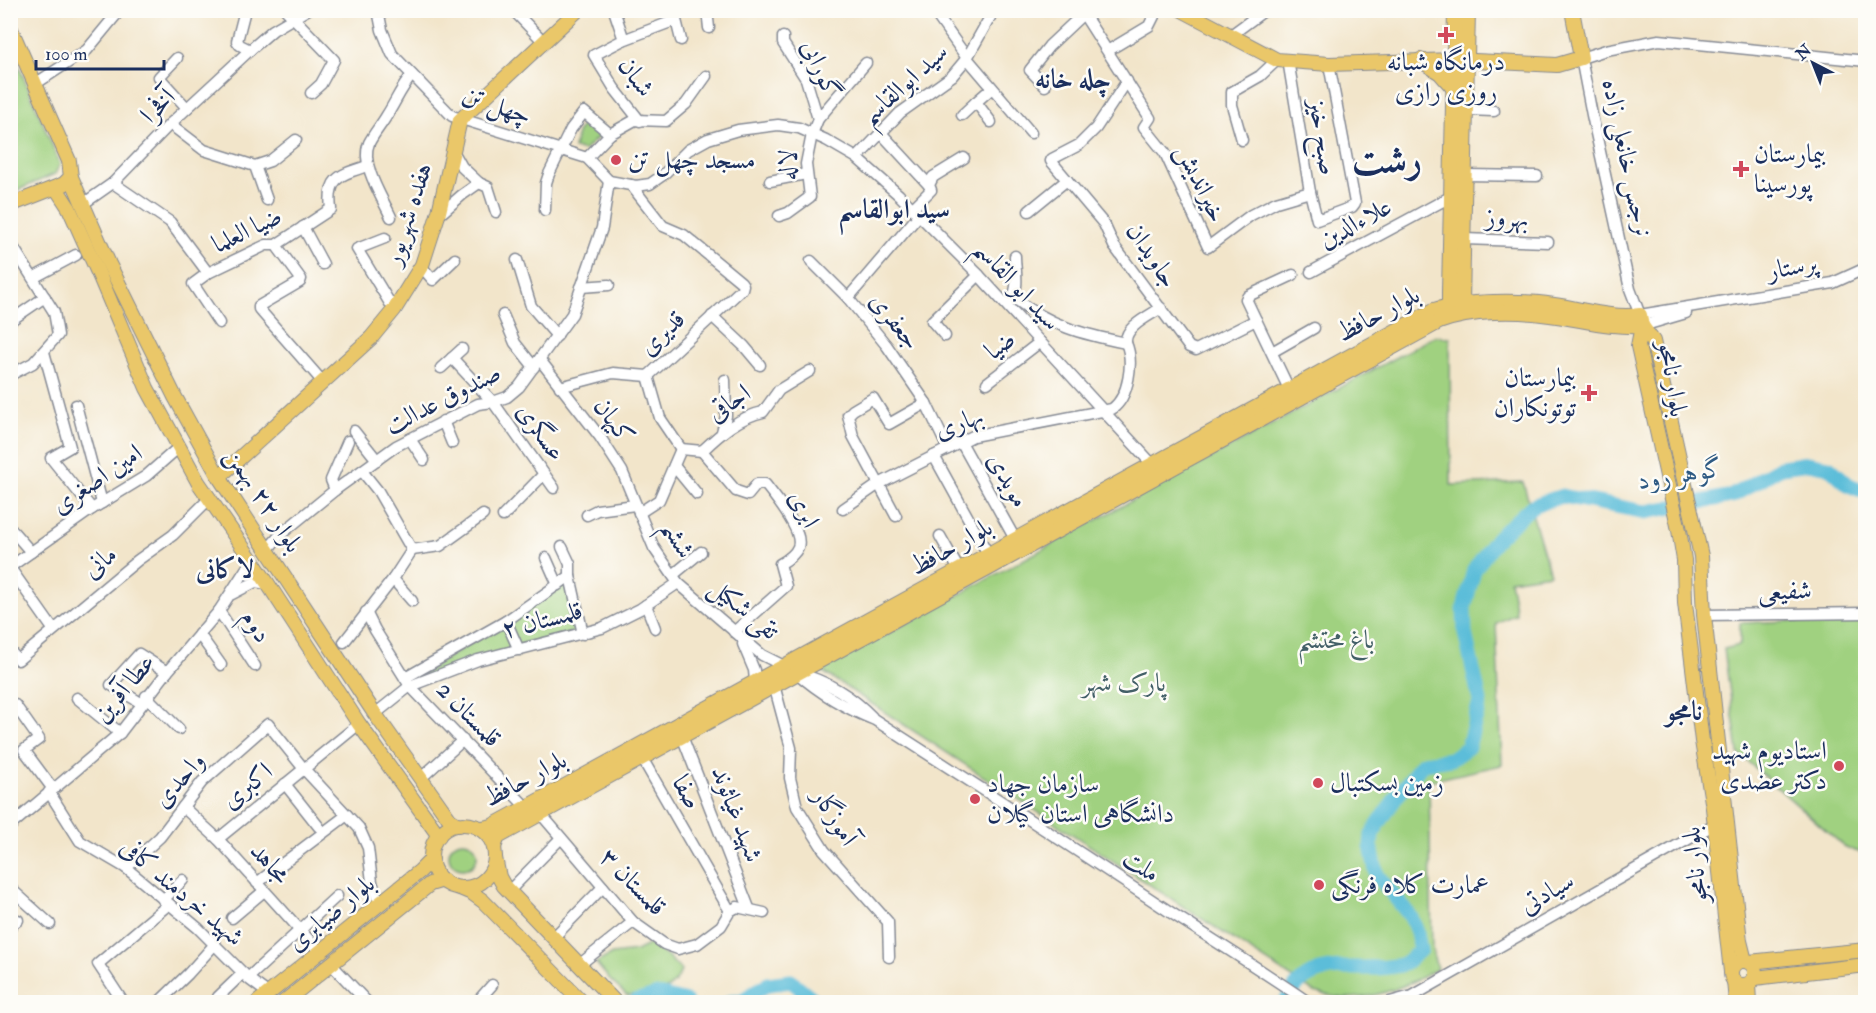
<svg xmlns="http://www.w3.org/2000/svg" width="1876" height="1013" font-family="'IM FELL Double Pica',Amiri,serif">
  <rect width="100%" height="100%" fill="#fdfcf7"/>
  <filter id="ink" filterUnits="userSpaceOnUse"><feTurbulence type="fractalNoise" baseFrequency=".0167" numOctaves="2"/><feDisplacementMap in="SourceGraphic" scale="12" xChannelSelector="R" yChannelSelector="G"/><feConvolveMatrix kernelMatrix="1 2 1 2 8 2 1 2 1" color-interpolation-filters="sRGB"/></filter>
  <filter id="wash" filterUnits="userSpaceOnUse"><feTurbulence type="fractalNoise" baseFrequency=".008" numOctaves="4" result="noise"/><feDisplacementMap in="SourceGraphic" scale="24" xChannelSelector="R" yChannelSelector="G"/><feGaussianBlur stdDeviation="1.35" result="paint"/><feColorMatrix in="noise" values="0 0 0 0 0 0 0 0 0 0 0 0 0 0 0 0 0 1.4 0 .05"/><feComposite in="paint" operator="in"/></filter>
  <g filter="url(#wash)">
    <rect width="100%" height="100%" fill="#f2e5ca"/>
    <g fill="#a0d180" stroke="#5e806f" stroke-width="1.5">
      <path d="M10 45 60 164 55 174 11 193Z"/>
      <path d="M586 121 600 135 584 151 574 148 577 133Z"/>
      <path d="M1435 336 1450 338 1451 485 1523 482 1550 574 1510 580 1516 614 1496 623 1502 765 1429 781 1432 949 1437 969C1409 985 1380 998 1347 998 1336 998 1325 994 1314 992L820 670Z"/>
      <path d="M569 580 579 631 420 678 419 676Z"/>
      <path d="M1865 618V853L1855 851 1844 846 1738 753 1724 649 1740 645V623Z"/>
      <circle cx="463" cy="855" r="14"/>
      <path d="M650 944 669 958 681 970C674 995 648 995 627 996L610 980 596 963 612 954 636 951Z"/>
    </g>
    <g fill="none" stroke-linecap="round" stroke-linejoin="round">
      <g stroke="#5bbdd9" stroke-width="15">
        <path d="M636 1002 658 995 686 1002"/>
        <path d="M730 1002 741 1001 768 984 791 981 817 1002"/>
        <path d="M1286 1002C1308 956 1347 972 1388 967 1392 966 1398 966 1401 965 1408 962 1414 955 1420 950L1417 932 1411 917 1377 875 1371 846 1372 834 1397 796 1423 763 1451 759 1468 747 1480 701 1465 633 1464 608 1474 570 1497 538 1532 506 1562 496 1646 512 1732 496 1781 467 1808 463 1829 467 1849 485 1866 492"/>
      </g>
    </g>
  </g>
  <g filter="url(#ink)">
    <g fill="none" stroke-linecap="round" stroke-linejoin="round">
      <g stroke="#868a94" stroke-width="13">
        <g id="minor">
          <path d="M245 10 237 41 240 45 250 50"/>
          <path d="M286 10 334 60 321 84 311 93"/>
          <path d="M378 10 382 30 392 54 452 116 587 158 609 181"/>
          <path d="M513 10 543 41"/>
          <path d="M614 10 623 37V40L594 55 614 88 640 121"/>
          <path d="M707 10 709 28"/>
          <path d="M933 10 967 58 1031 133"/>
          <path d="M1081 10 1150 118 1144 127 1165 153 1208 247 1251 215 1276 202 1310 192"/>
          <path d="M1231 35 1265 10"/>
          <path d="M783 37V43L806 79 818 119"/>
          <path d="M623 40 676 20 681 40"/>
          <path d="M1109 50 1149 26 1157 10"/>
          <path d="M177 58 159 77 187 108"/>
          <path d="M1288 60 1310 192 1317 220 1352 207 1355 203 1329 64"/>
          <path d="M1866 61 1659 40 1606 50 1581 58 1592 115 1630 289 1640 315 1833 283 1866 268"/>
          <path d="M1127 81 1096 128 1079 145 1052 159 1051 161 1104 224 1114 246 1189 347 1196 350 1256 320 1289 389"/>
          <path d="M35 84 87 50 120 10"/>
          <path d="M1045 86 1030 70 1049 46 1083 14"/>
          <path d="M1466 110 1494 111"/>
          <path d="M962 115 976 102"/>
          <path d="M991 122 976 102 992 88"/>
          <path d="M170 124 204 150 255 166 267 200"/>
          <path d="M881 133 929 185"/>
          <path d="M1242 140 1232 105V92L1260 76 1277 60"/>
          <path d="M587 158 610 134 635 120 666 121 686 104 706 76"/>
          <path d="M857 158 900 113 952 76 967 58 994 10"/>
          <path d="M255 166 270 161 296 140"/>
          <path d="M1465 175 1537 176"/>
          <path d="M609 181 636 186 650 184 663 175 688 150 708 139 738 130 778 125 799 128 826 140 857 158 899 195 976 272 1152 464"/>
          <path d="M770 181 806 174"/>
          <path d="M113 183 170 222 208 273 266 245H276L331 209C327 177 340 175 367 166"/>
          <path d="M479 183 488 187 496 212"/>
          <path d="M83 204 113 183 170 124 250 50 273 30 307 10"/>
          <path d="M912 209 931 190 929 185 933 177 964 158"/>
          <path d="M545 210 546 183 549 174 571 129 584 112 610 134"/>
          <path d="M1029 211 1067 180"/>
          <path d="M438 216 462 195 479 183 462 167 453 151"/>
          <path d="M779 216 788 213 810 197 806 164 812 134 818 119 866 63"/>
          <path d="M391 217C382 197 360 164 369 143 374 133 382 124 387 115 396 101 401 88 412 75"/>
          <path d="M303 227 323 264"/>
          <path d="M385 238 357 249 394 310"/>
          <path d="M1464 239 1548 242"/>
          <path d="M10 242 54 312 58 335 33 363 10 375"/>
          <path d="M276 245 301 279 300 282 259 306V309L322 381"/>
          <path d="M517 260 531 306 557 336"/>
          <path d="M811 261 848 298"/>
          <path d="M421 266 433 280 455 259"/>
          <path d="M1311 272 1452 196"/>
          <path d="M208 273 193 284 219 323"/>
          <path d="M33 278 76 255"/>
          <path d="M581 287 609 285"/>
          <path d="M1014 298C1051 326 1081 334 1126 343 1124 327 1149 316 1161 308"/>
          <path d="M1008 302C1021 292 1015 271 1015 256"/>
          <path d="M503 315 515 343 534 367"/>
          <path d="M712 316 744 346 760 365"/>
          <path d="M1256 320 1246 299 1248 296 1293 275"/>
          <path d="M10 321 45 297"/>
          <path d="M1642 326 1686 313"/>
          <path d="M945 336 932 321 979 275"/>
          <path d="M44 352 70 447 51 458 92 509"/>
          <path d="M1272 352 1314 328"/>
          <path d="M452 358 493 402 554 488"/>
          <path d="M540 360 600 437 622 471 654 548 678 583 762 655 784 666"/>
          <path d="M441 368 462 349"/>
          <path d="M648 376 660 418 681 449"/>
          <path d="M987 383 1040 342"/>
          <path d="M560 387 613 373 648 376 742 289 743 285 741 282 684 235 663 226 631 185"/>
          <path d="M926 403 948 449"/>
          <path d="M76 405 102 503"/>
          <path d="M443 421 452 443"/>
          <path d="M354 431 377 460"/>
          <path d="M722 432 726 416 725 380"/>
          <path d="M410 439 424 460"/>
          <path d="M961 442 1015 539"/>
          <path d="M702 451 736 491 748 495 757 484H765C775 497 804 531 798 547 795 555 787 560 780 564L786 586 734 632"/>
          <path d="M934 456 988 554"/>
          <path d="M674 466 697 494"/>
          <path d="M362 471 378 491 412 550"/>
          <path d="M335 490 331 480 348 441"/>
          <path d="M843 509 879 484 973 436 1112 409C1129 397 1134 361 1126 343"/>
          <path d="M639 513 659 500 681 449 702 451C720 434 739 417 763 412L779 390 810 371"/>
          <path d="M587 515 597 510 635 505"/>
          <path d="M503 516 543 475"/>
          <path d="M896 516 853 436 848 415 853 410 873 398 889 424 926 403 887 346 848 298 919 215"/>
          <path d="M10 528 31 552"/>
          <path d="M940 536 959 570"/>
          <path d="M562 547 570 564V576L583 634"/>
          <path d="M267 550 281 534 335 490 396 446 478 404 493 402 507 397 519 387 572 314 602 228 609 181"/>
          <path d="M412 550 440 546 483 515"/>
          <path d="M546 558 558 585"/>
          <path d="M10 567 92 509 146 476 179 447"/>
          <path d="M10 568 53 629"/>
          <path d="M673 575 701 552"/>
          <path d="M393 579 412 601"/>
          <path d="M232 594 255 582 268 584"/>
          <path d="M646 605 655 628"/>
          <path d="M219 611 255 666"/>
          <path d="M366 612 375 630 410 686 526 807"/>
          <path d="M1704 615 1866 613"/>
          <path d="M506 621 519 650"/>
          <path d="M199 634 221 665"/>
          <path d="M344 642 393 579 412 550"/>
          <path d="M743 644 754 670 755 681"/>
          <path d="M10 651 18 660 138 560 173 535 210 498"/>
          <path d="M797 673C820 693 847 709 875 720 973 783 1072 847 1170 912 1216 942 1263 971 1308 1002"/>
          <path d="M799 674C826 680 853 697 872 717"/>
          <path d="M405 678 506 621 570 576"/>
          <path d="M774 685 791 748 790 778 797 807 824 850 888 922 889 957"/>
          <path d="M146 696 179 729"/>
          <path d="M77 698 120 733"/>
          <path d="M141 703 111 685 139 654 167 672"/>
          <path d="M15 705 39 739 24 750 53 789"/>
          <path d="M375 714 410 686 478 660 602 628 640 609 678 583"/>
          <path d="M682 736 749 908"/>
          <path d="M642 758 730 911"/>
          <path d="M420 779 463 740"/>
          <path d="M285 784 319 827"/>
          <path d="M49 792 80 841 126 868 198 928 250 980 269 994"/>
          <path d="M183 807 218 839 320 952"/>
          <path d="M541 814 633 922 664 944 678 949 697 944 721 926 730 911 737 907 764 913"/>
          <path d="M10 826 120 733 167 672 219 611 252 560"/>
          <path d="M218 839 359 724"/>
          <path d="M126 868 160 837 202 782 268 724 304 769 359 828 368 848 372 882 379 904"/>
          <path d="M257 883 347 815"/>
          <path d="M10 888 50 924"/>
          <path d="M509 891 561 838"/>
          <path d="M163 900 183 880"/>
          <path d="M232 918 264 891"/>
          <path d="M10 926 18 920"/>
          <path d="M553 938 603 887"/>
          <path d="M584 961 633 922"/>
          <path d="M331 964 367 1002"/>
          <path d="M248 978 337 896"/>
          <path d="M10 996 16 1002"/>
          <path d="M218 997 243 973"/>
          <path d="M123 1002 98 964 169 904"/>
          <path d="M159 1002 188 974 215 944"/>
          <path d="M477 1002 492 985"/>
          <path d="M1390 1002 1408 997"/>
          <path d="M1402 1002 1715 824"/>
        </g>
      </g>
      <g stroke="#868a94" stroke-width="16">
        <g id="major">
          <path d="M1182 10 1277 60 1329 64 1454 60 1557 65 1581 58 1572 10"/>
          <path d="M10 27 69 161 71 177 64 184 10 205"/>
          <path d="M1420 60 1440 73 1454 89"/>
          <path d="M71 177 109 264 175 397 219 477 375 714 450 820 458 825"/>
          <path d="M56 188 69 208 100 277 147 388 198 482 268 584 359 724 439 836"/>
          <path d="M1459 309 1462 303 1468 10"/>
          <path d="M1452 311 1449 305V293L1455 10"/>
          <path d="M1642 326 1653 341 1701 556 1704 615 1740 941 1745 961"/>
          <path d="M219 477 371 338 394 310 422 265 439 212 460 120 578 10"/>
          <circle cx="463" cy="856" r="32"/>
          <path d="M477 827 482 828 492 826 1434 310C1464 300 1522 300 1554 305 1583 309 1611 319 1640 315L1642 326 1638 346 1679 530 1684 560 1685 603 1702 741 1713 808 1731 972"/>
          <path d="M494 847 498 837 1439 322C1472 310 1515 310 1550 315 1581 319 1610 328 1642 326"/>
          <path d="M495 858 499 877 504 886 615 1002"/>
          <path d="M460 888 472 893 483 901 582 1002"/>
          <circle cx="1743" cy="973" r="12"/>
          <path d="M1749 962 1866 950"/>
          <path d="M1755 978 1866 965"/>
          <path d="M1734 981 1736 1002"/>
          <path d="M1748 985 1749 1002"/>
          <path d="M258 1002 420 871 432 859"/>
          <path d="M284 1002 430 884 443 880"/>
        </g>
      </g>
      <use href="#minor" stroke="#fff" stroke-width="10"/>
      <use href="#major" stroke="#eac769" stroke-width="14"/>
    </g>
  </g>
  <g fill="#d1495b" stroke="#fdfcf7" stroke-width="2">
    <path d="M1443 26h6v6h6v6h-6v6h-6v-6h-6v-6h6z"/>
    <circle cx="616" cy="160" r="6"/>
    <path d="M1738 160h6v6h6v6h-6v6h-6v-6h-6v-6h6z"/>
    <path d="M1586 384h6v6h6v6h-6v6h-6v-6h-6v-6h6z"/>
    <circle cx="1839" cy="766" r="6"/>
    <circle cx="1318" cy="783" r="6"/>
    <circle cx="975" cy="799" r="6"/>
    <circle cx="1319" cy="885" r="6"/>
  </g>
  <g text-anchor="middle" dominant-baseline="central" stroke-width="5" stroke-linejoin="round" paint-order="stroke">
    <g font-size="26" fill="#1b2f5e" stroke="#fdfcf7" text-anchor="start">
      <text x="1446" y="62" text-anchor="middle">درمانگاه شبانه<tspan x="1446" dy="30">روزی رازی</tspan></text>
      <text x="1754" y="154">بیمارستان<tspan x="1754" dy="30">پورسینا</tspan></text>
      <text x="628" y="160">مسجد چهل تن</text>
      <text x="1576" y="378" text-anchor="end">بیمارستان<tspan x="1576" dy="30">توتونکاران</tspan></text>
      <text x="1827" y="751" text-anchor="end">استادیوم شهید<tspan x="1827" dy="30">دکتر عضدی</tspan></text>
      <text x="1330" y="783">زمین بسکتبال</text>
      <text x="987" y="784">سازمان جهاد<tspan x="987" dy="30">دانشگاهی استان گیلان</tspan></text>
      <text x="1331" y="885">عمارت کلاه فرنگی</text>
    </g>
    <g font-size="26" fill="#1b2f5e" stroke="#fdfcf7">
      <text transform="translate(821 69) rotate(66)">گورابی</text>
      <text transform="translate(636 77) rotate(54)">شبان</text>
      <text transform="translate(904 84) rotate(-42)">سید ابوالقاسم</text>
      <text transform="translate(497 105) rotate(20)">چهل تن</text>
      <text transform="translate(158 106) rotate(-45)">آفخرا</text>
      <text transform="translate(1323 137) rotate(81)">صبح خیز</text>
      <text transform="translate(1627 158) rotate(78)">نرجس خانعلی زاده</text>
      <text transform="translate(788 165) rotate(-88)">لاله</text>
      <text transform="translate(1201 183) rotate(64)">خیراندیش</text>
      <text transform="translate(408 214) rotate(-72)">هفده شهریور</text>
      <text transform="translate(1507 218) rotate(2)">بهروز</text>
      <text transform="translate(1355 223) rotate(-28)">علاءالدین</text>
      <text transform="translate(247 230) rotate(-26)">ضیا العلما</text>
      <text transform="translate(1152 255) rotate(56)">جاویدان</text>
      <text transform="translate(1792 267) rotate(-10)">پرستار</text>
      <text transform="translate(1017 285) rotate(47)">سید ابو القاسم</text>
      <text transform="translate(1378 314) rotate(-28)">بلوار حافظ</text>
      <text transform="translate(895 321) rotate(52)">جعفری</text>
      <text transform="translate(662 333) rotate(-43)">قدیری</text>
      <text transform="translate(1000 345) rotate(-38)">ضیا</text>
      <text transform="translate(1673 379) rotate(81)">بلوار نامجو</text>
      <text transform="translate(443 399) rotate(-27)">صندوق عدالت</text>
      <text transform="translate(729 403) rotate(-34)">اجاقی</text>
      <text transform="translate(614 421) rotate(54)">کیهان</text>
      <text transform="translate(959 423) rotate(-20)">بهاری</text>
      <text transform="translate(541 432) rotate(55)">عسگری</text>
      <text transform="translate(97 479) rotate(-34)">امین اصغری</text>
      <text transform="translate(1008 480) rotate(61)">مویدی</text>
      <text transform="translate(264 500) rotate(57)">بلوار ۲۲ بهمن</text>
      <text transform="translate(804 509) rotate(64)">ابری</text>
      <text transform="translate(678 539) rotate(61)">ششم</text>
      <text transform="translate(951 547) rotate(-29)">بلوار حافظ</text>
      <text transform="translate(100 562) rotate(-39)">مانی</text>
      <text transform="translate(1785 591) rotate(-1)">شفیعی</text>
      <text transform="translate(744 609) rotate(39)">تقی شکیل</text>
      <text transform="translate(542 620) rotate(-14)">قلمستان ۲</text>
      <text transform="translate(256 626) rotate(56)">دوم</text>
      <text transform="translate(124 688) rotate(-50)">عطا آفرین</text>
      <text transform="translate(469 714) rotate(46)">قلمستان 2</text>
      <text transform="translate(525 779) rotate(-28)">بلوار حافظ</text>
      <text transform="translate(179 780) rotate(-49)">واحدی</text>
      <text transform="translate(247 786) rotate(-39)">اکبری</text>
      <text transform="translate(687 792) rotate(60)">صفا</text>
      <text transform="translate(737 814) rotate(69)">شهید غیاثوند</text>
      <text transform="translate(835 817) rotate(58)">آموزگار</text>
      <text transform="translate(270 863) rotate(48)">مجاهد</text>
      <text transform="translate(1695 865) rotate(-96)">بلوار نامجو</text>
      <text transform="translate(1141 866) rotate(33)">ملت</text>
      <text transform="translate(633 882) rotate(46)">قلمستان ۳</text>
      <text transform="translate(182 892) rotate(40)">شهید خردمند کافی</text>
      <text transform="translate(1547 893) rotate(-30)">سیادتی</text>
      <text transform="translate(331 913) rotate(-39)">بلوار ضیابری</text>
    </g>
    <g font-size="26" fill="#436068" stroke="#fdfcf7">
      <text x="1336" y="640">باغ محتشم</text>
      <text x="1124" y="683">پارک شهر</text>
    </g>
    <g font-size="27" font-weight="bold" fill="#1b2f5e" stroke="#fdfcf7">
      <text x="1073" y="79">چله خانه</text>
      <text x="894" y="209">سید ابوالقاسم</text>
      <text x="225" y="569">لاکانی</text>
      <text x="1684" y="711">نامجو</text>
    </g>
    <g font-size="27" font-style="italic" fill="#2e5a83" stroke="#fdfcf7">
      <text transform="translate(1681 474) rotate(-9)">گوهر رود</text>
    </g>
    <g font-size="38" font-weight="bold" fill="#1b2f5e" stroke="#fdfcf7">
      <text x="1387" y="160">رشت</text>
    </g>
  </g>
  <rect width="1876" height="1013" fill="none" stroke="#fdfcf7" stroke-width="36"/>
  <g transform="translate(1813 63) rotate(318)" stroke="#fdfcf7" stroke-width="4.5" paint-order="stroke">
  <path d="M0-4.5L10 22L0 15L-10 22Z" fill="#1b2f5e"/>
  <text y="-9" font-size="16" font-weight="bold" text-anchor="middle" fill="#1b2f5e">N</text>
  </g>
  <path d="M36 60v9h128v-9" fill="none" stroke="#1b2f5e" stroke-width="3"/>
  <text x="45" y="60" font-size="18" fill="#1b2f5e" stroke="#fdfcf7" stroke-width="4.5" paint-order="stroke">100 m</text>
</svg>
